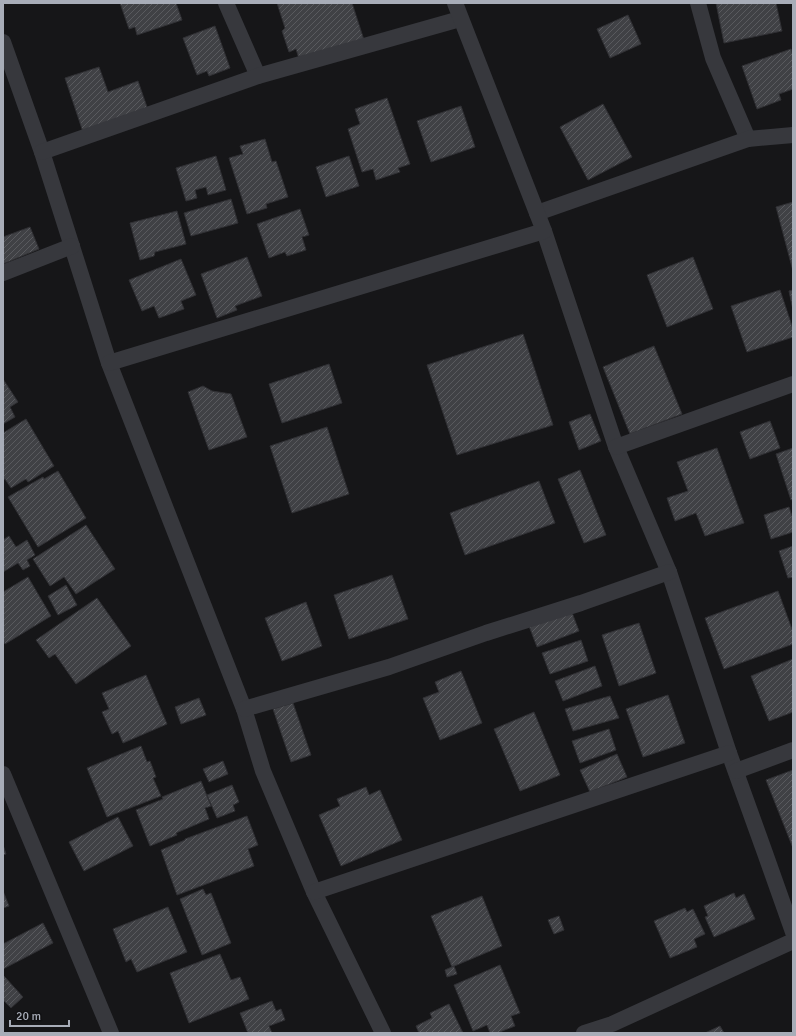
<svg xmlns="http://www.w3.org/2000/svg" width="796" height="1036" font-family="Signika,sans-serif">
  <defs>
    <pattern id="building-hatch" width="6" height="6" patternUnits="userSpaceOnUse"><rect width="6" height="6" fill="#404145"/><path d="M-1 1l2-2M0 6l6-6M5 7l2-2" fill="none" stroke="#595a5e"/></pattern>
  </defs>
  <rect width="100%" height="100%" fill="#161618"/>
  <g fill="url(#building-hatch)" stroke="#303034">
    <path d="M120 3H176L182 20 137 35 135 27 129 29Z"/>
    <path d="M277 3H352L364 40 300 62 296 49 289 52 282 31 285 28Z"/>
    <path d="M716 3H776L782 31 724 43Z"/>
    <path d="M628 15 641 44 610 58 597 29Z"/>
    <path d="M215 26 230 68 209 76 207 71 197 75 183 38Z"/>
    <path d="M791 49 793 56V89L779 94 781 100 757 109 742 66Z"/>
    <path d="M99 67 108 92 138 81 148 110 83 132 65 78Z"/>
    <path d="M387 98 410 164 398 168 400 172 376 180 373 169 362 172 348 129 360 124 355 109Z"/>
    <path d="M603 104 632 157 588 180 560 127Z"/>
    <path d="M461 106 475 147 431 162 417 121Z"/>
    <path d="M265 139 272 162 276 161 288 197 266 204 267 208 247 214 229 158 243 154 240 146Z"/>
    <path d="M216 156 226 190 208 195 206 187 195 190 197 198 186 201 176 168Z"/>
    <path d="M349 156 359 186 326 197 316 167Z"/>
    <path d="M231 199 238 223 191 236 184 213Z"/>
    <path d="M793 202V271L776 207Z"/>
    <path d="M300 209 309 235 302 237 306 250 287 256 285 252 269 258 257 224Z"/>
    <path d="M177 211 186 244 155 252 154 256 140 260 130 223Z"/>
    <path d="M30 227 39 249 3 264V237Z"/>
    <path d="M247 257 262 296 235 306 237 310 217 318 201 274Z"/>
    <path d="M693 257 713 309 667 327 647 275Z"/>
    <path d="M181 259 196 295 181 301 184 309 159 318 154 306 142 311 129 280Z"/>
    <path d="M780 290 793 329V337L747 352 731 306Z"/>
    <path d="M793 290V310L789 291Z"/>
    <path d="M523 334 553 425 457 455 427 365Z"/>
    <path d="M654 346 682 414 630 434 603 367Z"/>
    <path d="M329 364 342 403 282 423 269 384Z"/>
    <path d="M3 379 18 402 10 407 15 417 3 424Z"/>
    <path d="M203 386 212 391 231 394 247 437 209 450 188 392Z"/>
    <path d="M590 414 601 441 579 450 569 422Z"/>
    <path d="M26 419 54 466 28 482 26 479 11 488 5 479 3 480V433Z"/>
    <path d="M770 421 780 448 750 459 740 432Z"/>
    <path d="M327 427 349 494 292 513 270 446Z"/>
    <path d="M717 448 744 523 705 536 696 513 675 521 667 498 688 491 677 462Z"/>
    <path d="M793 448V499L791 500 776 454Z"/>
    <path d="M580 470 606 535 584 543 558 479Z"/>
    <path d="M58 471 86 518 38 547 8 497 43 477 44 479Z"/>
    <path d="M539 481 555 523 465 555 450 513Z"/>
    <path d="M789 507 793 519V532L771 539 764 515Z"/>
    <path d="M86 525 115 569 76 594 64 577 50 586 33 559Z"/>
    <path d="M9 536 16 547 27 540 35 555 27 560 30 566 23 570 18 563 3 572V540Z"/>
    <path d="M793 546V577L788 578 779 551Z"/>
    <path d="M392 575 408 619 349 639 334 595Z"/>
    <path d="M28 577 51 616 5 644 3 641V592Z"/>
    <path d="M66 585 77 605 58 615 48 596Z"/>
    <path d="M778 591 793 632V644L724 669 705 618Z"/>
    <path d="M97 598 131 646 76 684 55 654 49 658 36 640Z"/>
    <path d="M306 602 322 646 282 661 265 618Z"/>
    <path d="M571 610 579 631 537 647 529 626Z"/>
    <path d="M639 623 656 673 619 686 602 635Z"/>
    <path d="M581 640 588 661 550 674 542 653Z"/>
    <path d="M793 659V712L769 721 751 676Z"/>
    <path d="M595 666 602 686 563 701 555 681Z"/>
    <path d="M461 671 482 723 440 740 423 698 439 692 435 682Z"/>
    <path d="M146 675 167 724 123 743 118 731 112 734 102 712 109 709 102 693Z"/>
    <path d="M668 695 685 743 643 757 626 709Z"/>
    <path d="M610 696 619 718 573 731 565 709Z"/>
    <path d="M199 698 206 715 181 724 175 707Z"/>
    <path d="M293 703 311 755 291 762 273 709Z"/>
    <path d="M534 712 560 775 520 791 494 729Z"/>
    <path d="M609 729 616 750 580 763 572 741Z"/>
    <path d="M141 746 147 762 150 761 156 777 153 778 161 796 107 817 87 768Z"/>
    <path d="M617 754 627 777 590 792 580 770Z"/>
    <path d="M223 761 228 774 209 782 203 769Z"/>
    <path d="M793 770V848L766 780Z"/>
    <path d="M201 781 211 806 205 808 209 819 176 833 177 835 150 846 136 810 163 799 162 797Z"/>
    <path d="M232 785 239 802 233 805 235 811 217 818 207 795Z"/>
    <path d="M366 787 369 795 380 790 402 840 341 866 319 815 340 806 337 799Z"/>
    <path d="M247 816 258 845 248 849 254 866 177 895 161 850 185 840V839Z"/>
    <path d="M118 817 133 846 84 871 69 842Z"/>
    <path d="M3 845 6 854 3 855Z"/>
    <path d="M203 889 206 895 211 893 231 943 202 955 180 899Z"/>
    <path d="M3 891 9 906 3 908Z"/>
    <path d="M734 893 736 898 744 894 755 919 714 937 705 917 708 916 704 906Z"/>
    <path d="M482 896 502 946 452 967 431 916Z"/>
    <path d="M168 907 187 952 137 972 131 959 126 962 113 929Z"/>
    <path d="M685 908 687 912 693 909 705 934 694 939 697 947 670 958 654 921Z"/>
    <path d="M559 916 564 930 554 934 548 920Z"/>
    <path d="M43 923 53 943 3 969V944Z"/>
    <path d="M220 954 231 980 240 977 249 999 189 1023 170 973Z"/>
    <path d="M500 965 520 1013 511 1016 515 1026 497 1033H490L487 1025 473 1031 454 985Z"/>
    <path d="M454 966 457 974 447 977 445 970Z"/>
    <path d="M4 976 23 997 11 1008 3 1000V977Z"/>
    <path d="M272 1001 276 1011 281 1009 285 1020 269 1026 272 1033H248L240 1013Z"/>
    <path d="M449 1004 463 1033H419L416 1026 432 1018 430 1013Z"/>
    <path d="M720 1026 724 1033H705Z"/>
  </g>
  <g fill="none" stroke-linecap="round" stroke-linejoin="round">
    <g stroke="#37383d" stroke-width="16">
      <path d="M226 3 258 76"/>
      <path d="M698 3 713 58 748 139"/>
      <path d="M3 42 42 152 109 363 244 709 263 771 314 892 383 1033"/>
      <path d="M42 152 258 76 460 19"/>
      <path d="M537 213 748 139 793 135"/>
      <path d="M544 231 616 447 669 572 729 753 765 853 793 932"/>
      <path d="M3 273 72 246"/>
      <path d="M109 363 544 231 455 3"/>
      <path d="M616 447 793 384"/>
      <path d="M244 709 389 667 486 633 581 603 669 572"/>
      <path d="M736 771 793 750"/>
      <path d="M3 774 111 1033"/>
      <path d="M314 892 729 753"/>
      <path d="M584 1033 612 1024 793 941"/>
    </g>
  </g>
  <rect width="796" height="1036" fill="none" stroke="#a8adb8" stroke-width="8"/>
  <path d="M10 1020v6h59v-6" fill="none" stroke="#a8adb8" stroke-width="2"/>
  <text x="16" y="1020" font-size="12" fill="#a8adb8" stroke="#111113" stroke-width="3" paint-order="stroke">20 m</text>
</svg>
